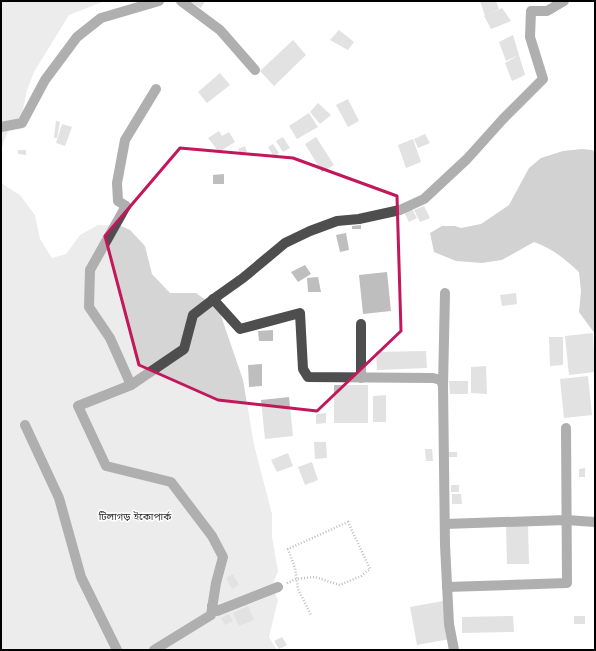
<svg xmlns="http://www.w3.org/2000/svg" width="596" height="651" font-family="'Work Sans','Noto Sans Bengali',sans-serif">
  <rect width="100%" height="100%" fill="#fff"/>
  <g fill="#d5d5d5">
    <path d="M1 1H105L69 15 34 72 27 90 22 114 7 133 1 150Z"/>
    <path d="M1 183 20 195 35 215 40 239 52 258 66 254 80 235 98 225 121 226 130 230 145 246 152 274 170 293H196L219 310 243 380 254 445 272 514V537L278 571 272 587 278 600 269 637 277 650H1Z"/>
  </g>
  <path fill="#9c9c9c" d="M582 149 592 150 595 152V334L579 312 581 291 579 272C565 259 553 249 534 242L502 260 482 263 456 261 434 252 430 233 442 226H455L461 228 481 224 509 205 529 168 541 158 563 151Z"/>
  <g fill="#bebebe">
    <path d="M1 1H12V2L1 3Z"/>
    <path d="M188 1H205L201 8Z"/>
    <path d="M480 1H496L499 9 487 15 502 8 511 21 491 29 484 16H485Z"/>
    <path d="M339 30 354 42 348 50 330 40Z"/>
    <path d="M513 35 519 55 506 61 499 42Z"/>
    <path d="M293 40 306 55 274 86 260 71Z"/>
    <path d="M519 55 525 75 512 81 505 63Z"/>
    <path d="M220 73 230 85 207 103 198 92Z"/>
    <path d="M348 99 359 121 348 127 336 105Z"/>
    <path d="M318 103 331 115 320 124 310 112Z"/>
    <path d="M309 113 318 127 297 139 289 126Z"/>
    <path d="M56 121 60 122 57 138H54Z"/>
    <path d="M62 124 72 127 65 146 56 143Z"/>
    <path d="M219 131 222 136 229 132 235 142 219 152 208 138Z"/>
    <path d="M425 134 430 143 418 148 414 139Z"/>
    <path d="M283 137 290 148 283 152 276 141Z"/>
    <path d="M316 137 334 165 322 172 305 144Z"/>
    <path d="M413 139 421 162 406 168 398 145Z"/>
    <path d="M273 144 279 153 274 157 268 147Z"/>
    <path d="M245 146 247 152 241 155 238 149Z"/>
    <path d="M18 150H26V155L18 154Z"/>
    <path d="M224 174V184H213V175Z"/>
    <path d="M424 206 430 218 420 222 414 210Z"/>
    <path d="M412 209 417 218 409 222 404 212Z"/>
    <path d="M361 225V229H352V226Z"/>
    <path d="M346 233 349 250 340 252 336 235Z"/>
    <path d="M305 265 311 274 298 282 291 272Z"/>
    <path d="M387 272 391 311 363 314 359 275Z"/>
    <path d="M318 277 321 292H308L307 278Z"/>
    <path d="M516 293 517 304 502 306 500 295Z"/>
    <path d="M273 330V341H259L258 331Z"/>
    <path d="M593 333 595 372 569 375 565 336Z"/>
    <path d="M549 337H563V365L550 366Z"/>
    <path d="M426 351 427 368 377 370 376 352Z"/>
    <path d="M262 364V386L249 387 248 365Z"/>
    <path d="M486 366 487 394 471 393V367Z"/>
    <path d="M588 376 592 415 564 418 560 379Z"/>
    <path d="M449 381H468V394H450Z"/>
    <rect x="334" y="385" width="34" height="38"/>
    <path d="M386 395V422H373V396Z"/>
    <path d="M289 397 293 436 265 439 261 400Z"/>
    <path d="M326 413V423L316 424V414Z"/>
    <path d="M314 442H326L327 458 315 459Z"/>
    <path d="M425 449H432L433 461H426Z"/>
    <rect x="448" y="452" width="9" height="5"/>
    <path d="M288 453 293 466 277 472 271 460Z"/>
    <path d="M312 462 318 480 305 485 298 467Z"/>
    <path d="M585 468V477H579V469Z"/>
    <rect x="451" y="485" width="8" height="7"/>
    <path d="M452 494H461L462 504H452Z"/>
    <path d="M528 525 529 564H507L506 526Z"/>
    <path d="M233 574 239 585 232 589 226 578Z"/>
    <path d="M443 601 450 639 417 645 410 607Z"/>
    <path d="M248 606 254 620 239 626 233 613Z"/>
    <path d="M229 614 233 621 225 625 221 618Z"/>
    <path d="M513 616 514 632 462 633V617Z"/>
    <rect x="574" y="616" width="11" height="8"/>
    <path d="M282 637 287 645 279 649 274 641Z"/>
  </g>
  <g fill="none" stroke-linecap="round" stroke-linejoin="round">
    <path stroke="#707070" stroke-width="2.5" stroke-dasharray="1 2" stroke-linecap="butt" d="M287 583 296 579 315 577 340 585 361 576 370 569 348 522 288 549 295 568 298 589 311 615"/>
    <g stroke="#4e4e4e" stroke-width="10">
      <path d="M181 1 220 30 255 70"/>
      <path d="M156 89 125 140 117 183 118 201 126 206 90 270 89 307 110 338 131 385 184 349 193 315 219 295 243 278 285 243 310 231 337 221 359 219 400 210 424 199 467 159 503 119 543 79 530 37 531 11H547L564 1"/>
      <path d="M1 127 22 123 45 80 77 37 101 18 159 1"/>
      <path d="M213 299 240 329 300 313 303 369 308 377 433 378 441 380 443 386 445 545 449 624 454 650"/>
      <path d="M361 324V378"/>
      <path d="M131 385 78 406 106 466 171 482 212 536 223 557 216 583 211 615 154 650"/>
      <path d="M443 386 445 293"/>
      <path d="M25 425 59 498 81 577 117 650"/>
      <path d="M445 524 566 520 595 522"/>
      <path d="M447 587 567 583 566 428"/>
      <path d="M212 606 217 611 278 587"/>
    </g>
  </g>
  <path d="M0 0H596V651H0ZM180 148 293 158 397 196 401 331 317 411 218 400 139 365 105 236Z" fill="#fff" fill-opacity=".55" fill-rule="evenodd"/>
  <path fill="none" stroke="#c2185b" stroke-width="3" stroke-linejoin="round" d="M180 148 293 158 397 196 401 331 317 411 218 400 139 365 105 236Z"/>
  <g text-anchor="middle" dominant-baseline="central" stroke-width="3" stroke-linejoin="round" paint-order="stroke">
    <g font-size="10" fill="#2c2c2c" stroke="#fff">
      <text x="135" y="516">টিলাগড় ইকোপার্ক</text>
    </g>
  </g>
  <rect width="596" height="651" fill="none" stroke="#000000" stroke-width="4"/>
</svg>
